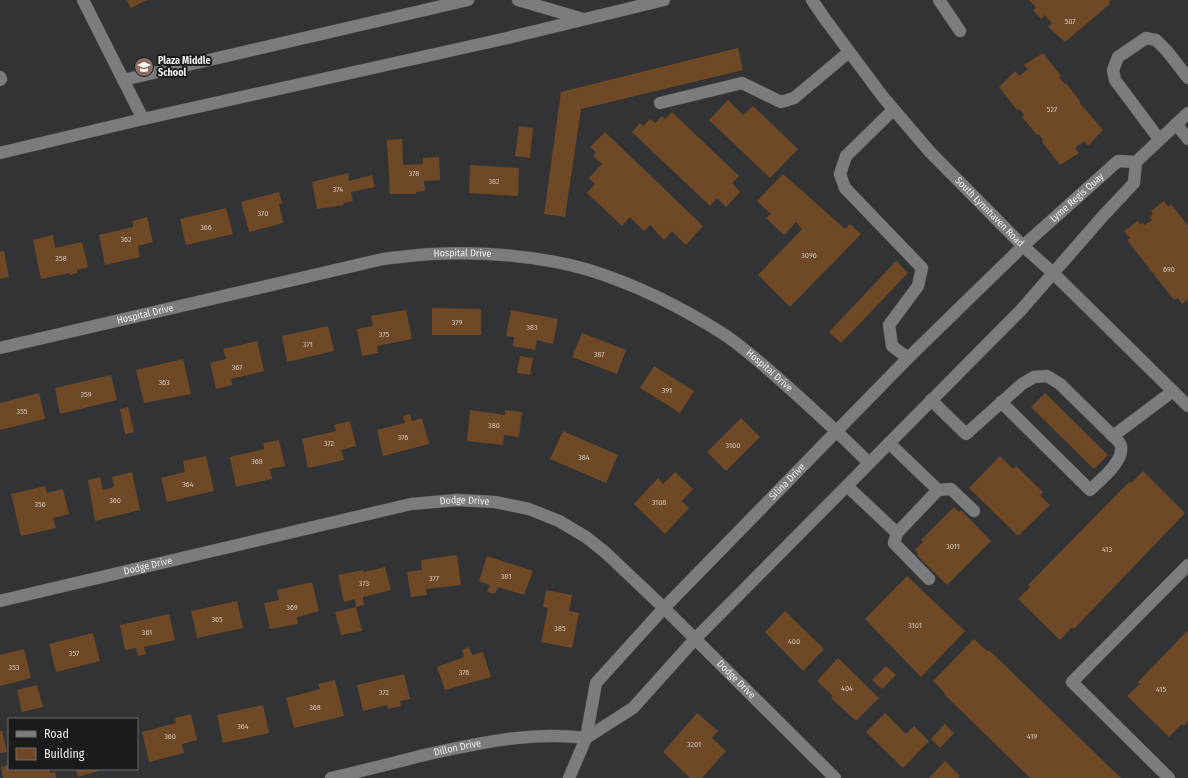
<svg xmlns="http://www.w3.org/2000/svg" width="1188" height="778" font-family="'Fira Sans Condensed',sans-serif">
  <rect width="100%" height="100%" fill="#323335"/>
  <g fill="#6f4926">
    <path d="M126 0H147L131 8Z"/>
    <path d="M1029 0H1111L1109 2 1110 4 1065 42 1048 27 1052 23 1045 15 1041 19 1033 10 1036 7Z"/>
    <path d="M738 48 743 70 581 109 565 217 544 214 561 92Z"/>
    <path d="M1043 53 1061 76 1059 78 1065 84 1066 83 1080 101 1079 102 1103 130 1088 146 1084 141 1075 148 1079 153 1060 165 1042 142 1043 140 1039 134 1037 135 1022 117 1024 115 1019 109 1017 110 999 87 1015 71 1019 76 1028 69 1024 65Z"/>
    <path d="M728 100 743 115 753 106 798 149 770 178 709 120Z"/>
    <path d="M672 112 739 176 732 183 740 192 726 207 717 198 710 206 632 132 640 123 643 126 650 119 655 123 662 116 665 119Z"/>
    <path d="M519 126 533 128 530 158 515 156Z"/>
    <path d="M605 132 703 226 686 245 672 231 664 240 650 225 644 231 630 217 622 226 587 193 595 184 589 178 602 164 593 156 596 152 590 147Z"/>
    <path d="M402 139 403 165 423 164V158L439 157 440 180 424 181 425 191 416 192V194H390L387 140Z"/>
    <path d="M470 165 519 168 518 196 469 193Z"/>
    <path d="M348 173 349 181 372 175 375 187 351 192 353 201 343 203 344 205 317 209 312 182Z"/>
    <path d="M783 174 845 229 850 224 861 234 790 307 758 275 802 229 796 222 784 235 766 218 771 214 757 201Z"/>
    <path d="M279 192 282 203 279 204 283 223 249 232 241 202Z"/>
    <path d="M1164 201 1168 207 1171 204 1188 226V299L1182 304 1178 298 1174 300 1127 240 1130 238 1124 231 1138 221 1141 225 1143 223 1145 225 1152 220 1150 217 1153 214 1151 211Z"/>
    <path d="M226 208 233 234 186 245 180 219Z"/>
    <path d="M147 217 153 242 138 246 140 257 105 265 99 235 133 227 132 221Z"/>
    <path d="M53 235 55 248 82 242 88 267 77 270V273L70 275 69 273 41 279 33 240Z"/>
    <path d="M4 251 9 277 0 279V252Z"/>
    <path d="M896 261 908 273 841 343 829 332Z"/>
    <path d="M432 308 481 309V335H432Z"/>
    <path d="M406 310 412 339 377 346 378 353 362 356 357 329 373 326 371 316Z"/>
    <path d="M511 310 558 319 553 344 537 340 535 350 513 346 514 337 506 336Z"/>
    <path d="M328 326 334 351 287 362 282 336Z"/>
    <path d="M582 333 626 350 617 374 572 357Z"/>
    <path d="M257 341 264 371 231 379 232 385 216 389 210 363 226 359 223 349Z"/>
    <path d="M520 356 533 358 530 375 517 373Z"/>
    <path d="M183 359 191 394 144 403 136 370Z"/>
    <path d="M654 366 694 391 680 413 640 388Z"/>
    <path d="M111 375 117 400 60 414 55 388Z"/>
    <path d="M39 393 45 419 0 430V403Z"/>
    <path d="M1045 393 1108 455 1094 469 1031 407Z"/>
    <path d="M128 407 134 432 125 434 120 409Z"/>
    <path d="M470 410 505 415V410L522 412 519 437 504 435 503 445 467 441Z"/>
    <path d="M410 414 412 421 422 418 429 444 383 456 377 430 405 423 403 416Z"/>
    <path d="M741 418 760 437 726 471 707 452Z"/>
    <path d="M350 421 356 446 341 450 344 460 308 468 302 439 336 431 334 425Z"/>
    <path d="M563 431 618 455 606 483 550 459Z"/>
    <path d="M279 440 285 466 270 469 272 479 236 487 230 457 264 449 263 443Z"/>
    <path d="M206 456 214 491 167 502 161 478 185 472 183 461Z"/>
    <path d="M1000 456 1013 469 1016 466 1043 492 1040 495 1050 505 1018 536 969 488Z"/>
    <path d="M1143 471 1185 513 1074 629 1072 627 1060 640 1018 599 1030 587 1028 585 1129 482 1131 483Z"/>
    <path d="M132 472 140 510 95 521 88 480 100 477 103 490 114 487 112 477Z"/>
    <path d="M675 472 693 489 682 501 689 508 665 534 634 504 658 478 663 484Z"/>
    <path d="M45 486 47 493 63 489 69 514 53 518 56 528 21 536 11 494Z"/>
    <path d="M954 507 959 512 961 510 991 541 947 585 917 555 919 554 915 550 923 542 921 540Z"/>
    <path d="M457 555 461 585 426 589 427 595 411 597 407 572 422 570 421 560Z"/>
    <path d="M487 556 533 571 524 595 498 587 495 594 487 592 490 585 479 581Z"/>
    <path d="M385 567 391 590 363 597 364 605 356 607 355 599 344 602 338 575 363 570 364 572Z"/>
    <path d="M907 576 965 631 921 677 865 619Z"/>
    <path d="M312 582 319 611 297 617 298 624 270 629 264 603 279 600 277 590Z"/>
    <path d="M546 590 572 595 569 611 579 613 572 648 541 642 548 608 543 607Z"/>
    <path d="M237 601 243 628 197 638 191 611Z"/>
    <path d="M356 607 362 631 341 635 335 612Z"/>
    <path d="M785 611 824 649 803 671 765 632Z"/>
    <path d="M169 614 175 640 144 647 146 654 138 656 136 648 125 650 120 625Z"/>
    <path d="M1188 630V721L1184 726 1182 724 1169 737 1127 696 1140 684 1138 682Z"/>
    <path d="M93 633 100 661 56 672 49 644Z"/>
    <path d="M974 639 987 651 989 650 1121 778H1030L944 694 945 693 933 681Z"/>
    <path d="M469 647 472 655 483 652 491 677 445 690 437 667 464 657 462 650Z"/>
    <path d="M24 649 31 678 0 686V655Z"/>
    <path d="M838 658 879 698 856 721 831 698 833 696 817 681Z"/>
    <path d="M886 666 896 675 882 689 872 680Z"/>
    <path d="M404 674 410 699 400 701 401 706 388 709 387 705 363 711 357 685Z"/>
    <path d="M335 680 344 716 294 728 286 698 320 689 318 684Z"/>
    <path d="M37 685 43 707 22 712 17 690Z"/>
    <path d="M263 705 269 733 223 743 217 715Z"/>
    <path d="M697 713 718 731 712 738 726 751 702 778H690L663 752Z"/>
    <path d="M885 713 906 734 914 726 929 741 903 768 866 732Z"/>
    <path d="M191 714 197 740 182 744 184 753 149 762 142 732 176 723 175 718Z"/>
    <path d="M945 724 954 733 940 748 931 739Z"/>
    <path d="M0 731H2L7 752 0 753Z"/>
    <path d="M945 761 960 776 958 778H929Z"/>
    <path d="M9 765V769H49L50 773 55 772 56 778H3L1 767Z"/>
    <path d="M76 769H105L78 777Z"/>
  </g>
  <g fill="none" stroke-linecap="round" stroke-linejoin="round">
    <g stroke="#515253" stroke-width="13">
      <g id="minor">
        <path d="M83 0 143 119"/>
        <path d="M518 0 583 19"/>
        <path id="s1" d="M812 0 825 19 883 97 930 152 1023 246 1053 273 1188 406"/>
        <path d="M939 0 960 31"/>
        <path d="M0 77 1 79 0 80"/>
        <path d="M123 80 468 0"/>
        <path d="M660 103 742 83 781 102 794 98 849 52"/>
        <path d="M893 110 846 156 840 174 845 188 922 268 918 286 889 325 892 346 908 358"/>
        <path d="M1176 124 1188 139"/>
        <path d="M1159 139 1115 80 1113 70 1118 57 1146 38 1156 40 1167 51 1188 78"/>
        <path d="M0 153 143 119 503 39 664 0"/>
        <path id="s2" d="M0 348 383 259C399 257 415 255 431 254 481 251 541 256 589 270 637 285 683 308 725 335 747 350 768 369 788 387 816 412 843 437 869 463"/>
        <path d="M931 400 966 434 1022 384 1034 377 1047 376 1060 384 1113 436 1173 391"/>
        <path d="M1001 402 1090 490C1100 480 1124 462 1121 446 1120 442 1116 439 1113 436"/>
        <path d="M847 486 897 533 938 490 889 443"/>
        <path d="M938 490 951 489 974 511"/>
        <path d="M897 533 894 543 929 579"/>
        <path id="s3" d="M0 601 411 504 457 500 495 502 529 509 559 521 586 537 606 553 664 608 835 778"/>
        <path d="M586 738 633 708 695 639 1021 310 1103 216 1134 183 1136 162 1188 113"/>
        <path id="s4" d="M331 778C361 771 390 764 420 756 473 744 530 731 586 738"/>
        <path id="s5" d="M569 778 586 738 596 683 664 608 908 358 1023 246 1118 161 1136 162"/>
        <path d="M1169 778 1072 682 1188 565"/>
      </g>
    </g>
    <use href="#minor" stroke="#7b7c7f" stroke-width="12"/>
  </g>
  <defs>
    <g id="school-disc" transform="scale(1)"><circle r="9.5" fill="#8d6e63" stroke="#1a1b1c"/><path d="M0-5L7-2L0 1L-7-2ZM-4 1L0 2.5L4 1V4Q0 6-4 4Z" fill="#fff"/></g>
  </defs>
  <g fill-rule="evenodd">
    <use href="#school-disc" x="144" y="67"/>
  </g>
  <g text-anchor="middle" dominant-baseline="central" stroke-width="4" stroke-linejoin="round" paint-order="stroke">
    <g font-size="8" fill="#cdc4bc">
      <text x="1070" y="21">507</text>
      <text x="1052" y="109">527</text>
      <text x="414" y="173">378</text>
      <text x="494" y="181">382</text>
      <text x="338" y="189">374</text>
      <text x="263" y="213">370</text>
      <text x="206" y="227">366</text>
      <text x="126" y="239">362</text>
      <text x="809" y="255">3096</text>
      <text x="61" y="258">358</text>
      <text x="1169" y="269">690</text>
      <text x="457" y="322">379</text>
      <text x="532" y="327">383</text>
      <text x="384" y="334">375</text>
      <text x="308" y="344">371</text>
      <text x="599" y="354">387</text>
      <text x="237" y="367">367</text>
      <text x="164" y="382">363</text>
      <text x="667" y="390">391</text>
      <text x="86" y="394">359</text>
      <text x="22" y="411">355</text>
      <text x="494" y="425">380</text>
      <text x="403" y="437">376</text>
      <text x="329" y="443">372</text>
      <text x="733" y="445">3100</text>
      <text x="584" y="457">384</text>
      <text x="257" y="461">368</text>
      <text x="188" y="484">364</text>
      <text x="115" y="500">360</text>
      <text x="659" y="502">3108</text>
      <text x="40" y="504">356</text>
      <text x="953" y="546">3011</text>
      <text x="1107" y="549">413</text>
      <text x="506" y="576">381</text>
      <text x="434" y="578">377</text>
      <text x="364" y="583">373</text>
      <text x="292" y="607">369</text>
      <text x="217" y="619">365</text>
      <text x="915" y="625">3101</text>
      <text x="560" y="628">385</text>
      <text x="147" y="632">361</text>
      <text x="794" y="641">400</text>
      <text x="74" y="653">357</text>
      <text x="14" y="667">353</text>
      <text x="464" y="672">376</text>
      <text x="847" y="688">404</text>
      <text x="1161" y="689">415</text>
      <text x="384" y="692">372</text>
      <text x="315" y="707">368</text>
      <text x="243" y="726">364</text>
      <text x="170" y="736">360</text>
      <text x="1032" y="736">419</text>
      <text x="694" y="744">3201</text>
    </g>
    <g font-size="10" font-weight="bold" fill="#ecedee" stroke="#1a1b1c" text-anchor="start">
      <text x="158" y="61">Plaza Middle<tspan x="158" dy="12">School</tspan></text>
    </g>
    <g font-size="10" fill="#ecedee" stroke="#1a1b1c">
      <text stroke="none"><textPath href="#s5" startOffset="783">Lyme Regis Quay</textPath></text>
      <text stroke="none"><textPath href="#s1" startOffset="277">South Lynnhaven Road</textPath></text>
      <text stroke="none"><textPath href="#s2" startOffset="473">Hospital Drive</textPath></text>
      <text stroke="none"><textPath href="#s2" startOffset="149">Hospital Drive</textPath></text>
      <text stroke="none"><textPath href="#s2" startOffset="809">Hospital Drive</textPath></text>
      <text stroke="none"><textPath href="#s5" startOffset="377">Silina Drive</textPath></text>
      <text stroke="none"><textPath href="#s3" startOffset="476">Dodge Drive</textPath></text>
      <text stroke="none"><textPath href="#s3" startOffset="152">Dodge Drive</textPath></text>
      <text stroke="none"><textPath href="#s3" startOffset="812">Dodge Drive</textPath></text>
      <text stroke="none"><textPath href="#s4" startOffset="130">Dillon Drive</textPath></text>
    </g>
  </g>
  <rect x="8" y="718" width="130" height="52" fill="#1a1b1c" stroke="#6e6f70"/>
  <rect x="16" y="731" width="20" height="6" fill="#7b7c7f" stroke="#6e6f70"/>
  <text x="44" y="738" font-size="12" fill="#ecedee">Road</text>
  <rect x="16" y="748" width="20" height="12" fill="#6f4926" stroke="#6e6f70"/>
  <text x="44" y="758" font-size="12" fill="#ecedee">Building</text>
</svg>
